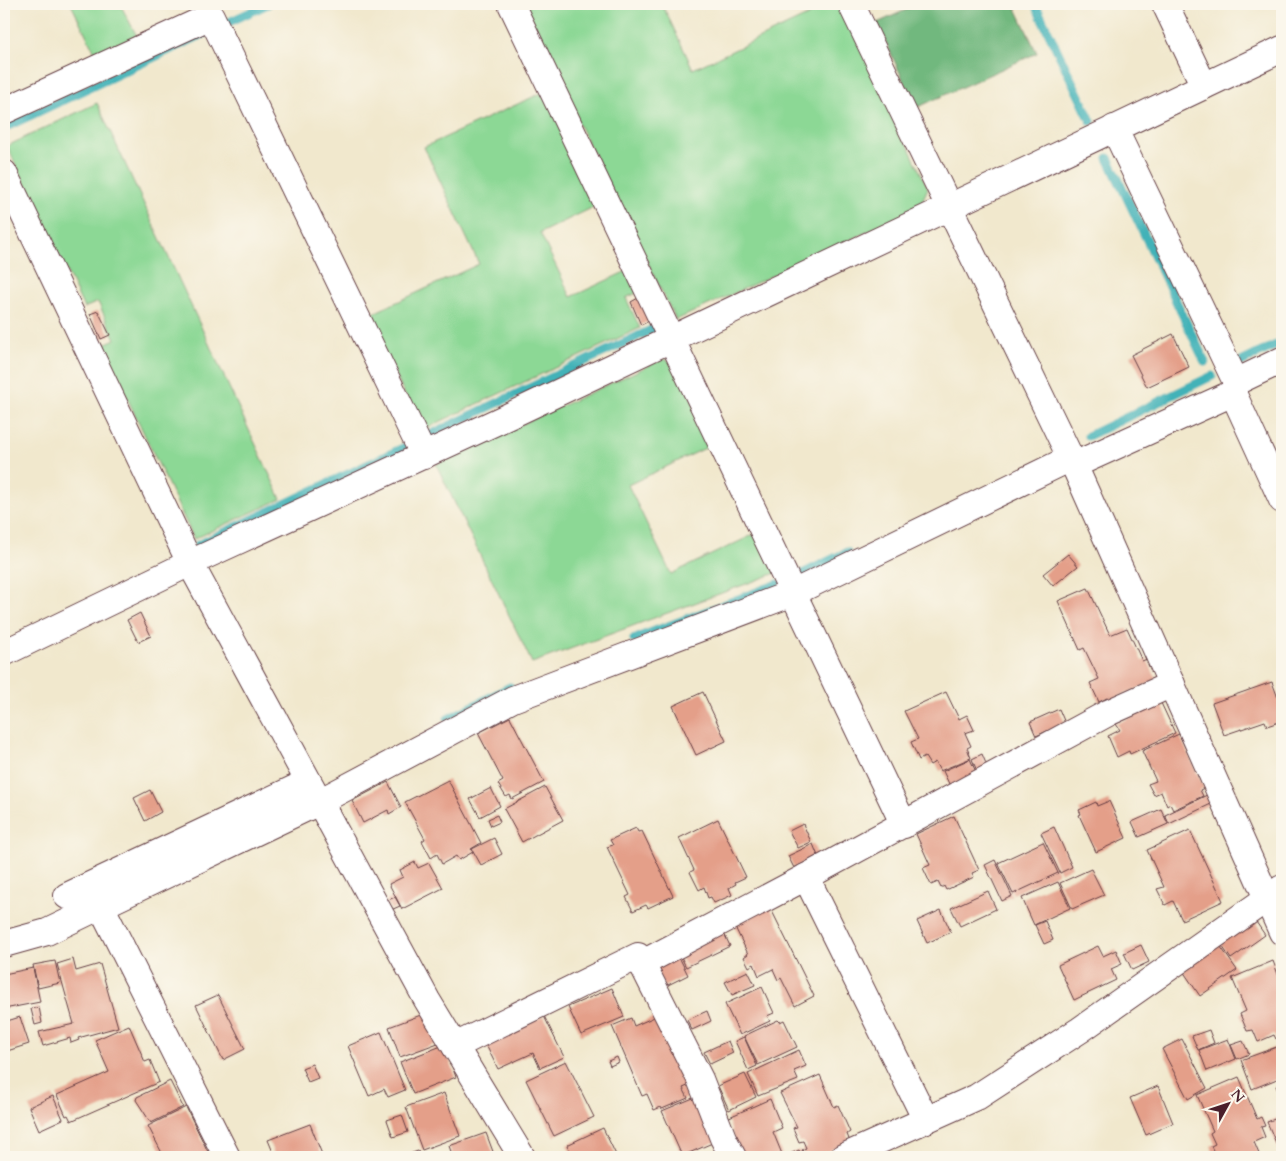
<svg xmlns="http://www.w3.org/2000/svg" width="1286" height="1161" font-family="Cardo,serif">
  <rect width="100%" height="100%" fill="#fbf7ec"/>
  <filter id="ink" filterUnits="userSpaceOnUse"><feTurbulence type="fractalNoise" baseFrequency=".02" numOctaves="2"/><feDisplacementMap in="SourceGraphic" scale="10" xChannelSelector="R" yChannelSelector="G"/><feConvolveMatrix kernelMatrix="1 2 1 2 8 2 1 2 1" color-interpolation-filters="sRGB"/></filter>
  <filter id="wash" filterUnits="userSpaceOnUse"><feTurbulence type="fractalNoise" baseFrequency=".0096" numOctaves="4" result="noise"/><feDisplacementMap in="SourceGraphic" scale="20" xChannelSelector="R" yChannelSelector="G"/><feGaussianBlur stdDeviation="1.12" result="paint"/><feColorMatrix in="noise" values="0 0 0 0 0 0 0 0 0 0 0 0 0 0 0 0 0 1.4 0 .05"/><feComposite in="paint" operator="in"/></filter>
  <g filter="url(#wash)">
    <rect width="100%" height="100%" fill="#f1e8cd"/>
    <g fill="#8cd895" stroke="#6b7c60">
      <path d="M71 4H120L138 38 97 57Z"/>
      <path d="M519 4H662L693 69 833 4H841L928 188 919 208 676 320Z"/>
      <path d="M546 91 600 204 540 233 571 297 631 269 641 291 626 298 640 328 422 430 367 316 479 264 424 147Z"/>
      <path d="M97 103 281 499 194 539 102 345 115 339 98 302 84 308 7 146Z"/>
      <path d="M663 359 674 362 714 444 628 485 671 574 757 533 776 573 532 663 436 464Z"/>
    </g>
    <path fill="#71b87e" stroke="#5e6c54" d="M919 4H1014L1037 53 916 108 877 23Z"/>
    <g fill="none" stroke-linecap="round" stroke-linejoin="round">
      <g stroke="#42b2b8" stroke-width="9">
        <path d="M1035 4 1091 121"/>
        <path d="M229 22 268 4"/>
        <path d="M4 128 210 31"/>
        <path d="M1108 158 1205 362"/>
        <path d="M1239 363 1282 342"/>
        <path d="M1088 436 1212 376"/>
        <path d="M426 437 655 328"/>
        <path d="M198 545 407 446"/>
        <path d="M796 577 847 552"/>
        <path d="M634 639 778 584"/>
        <path d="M448 719 510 687"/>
      </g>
    </g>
    <g id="blocks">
      <g fill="#e49f89">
        <path d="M640 297 651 320 641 325 631 302Z"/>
        <path d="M98 311 110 335 101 339 90 314Z"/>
        <path d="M1173 334 1189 367 1147 387 1131 355Z"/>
        <path d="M1068 554 1078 566 1053 586 1043 574Z"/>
        <path d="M1088 588 1110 635 1127 628 1142 661 1147 659 1157 680 1109 701 1107 698 1099 702 1090 683 1099 679 1084 648 1080 650 1058 601Z"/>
        <path d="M140 613 151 636 138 642 127 620Z"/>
        <path d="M1272 682 1278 698 1282 697V721L1267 726 1265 721 1224 735 1212 703Z"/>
        <path d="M703 692 726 741 696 755 673 706Z"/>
        <path d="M946 692 959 719 967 715 974 730 965 733 971 746 967 748 971 758 940 771 935 762 930 765 925 757 919 760 911 742 918 739 904 711Z"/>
        <path d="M1161 703 1175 733 1130 754 1129 751 1117 757 1108 736 1120 730 1116 724Z"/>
        <path d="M1059 709 1065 723 1036 736 1030 722Z"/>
        <path d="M510 717 544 782 512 799 510 795 506 797 498 784 503 781 478 733Z"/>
        <path d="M1179 734 1204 788 1200 790 1203 796 1173 810 1170 804 1167 806 1161 792 1154 795 1148 784 1156 781 1142 751Z"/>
        <path d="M982 754 987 766 977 771 972 759Z"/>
        <path d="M970 759 977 774 950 786 943 771Z"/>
        <path d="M448 780 481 843 471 849 473 852 459 860 456 856 442 864 437 854 431 858 422 841 425 839 405 802Z"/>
        <path d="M388 782 401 807 389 814 388 810 363 823 352 801Z"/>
        <path d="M545 787 563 820 522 842 504 809Z"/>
        <path d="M491 788 500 806 480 817 470 799Z"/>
        <path d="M150 790 161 812 145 821 134 798Z"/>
        <path d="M1207 795 1211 804 1169 824 1165 815Z"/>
        <path d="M1109 801 1126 838 1096 852 1079 815 1081 814 1079 810 1096 802 1097 806Z"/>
        <path d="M1161 809 1168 824 1139 837 1132 822Z"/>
        <path d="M497 815 500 822 491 826 488 819Z"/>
        <path d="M954 816 979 870 972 873 974 877 946 890 944 886 941 888 938 882 931 885 923 868 930 865 916 834Z"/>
        <path d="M718 819 746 877 735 882 736 884 729 888 732 895 714 903 711 897 708 898 704 887 699 890 690 872 694 870 679 838Z"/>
        <path d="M803 824 811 842 798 848 789 831Z"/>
        <path d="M1054 827 1072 867 1060 873 1041 833Z"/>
        <path d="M636 828 638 832 642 831 673 896 648 908 646 905 633 911 626 897 630 895 607 847 613 845 610 840Z"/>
        <path d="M1190 830 1223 901 1182 920 1173 901 1165 905 1157 889 1164 887 1147 850Z"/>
        <path d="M494 838 502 854 481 865 472 849Z"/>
        <path d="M1043 842 1058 873 1013 894 998 863Z"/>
        <path d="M813 844 818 856 794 868 788 856Z"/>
        <path d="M995 860 1012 896 1002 901 985 865Z"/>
        <path d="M415 862 418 868 429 863 443 888 402 909 389 884 403 877 400 870Z"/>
        <path d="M1091 869 1104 895 1072 909 1060 883Z"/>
        <path d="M1058 882 1070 908 1034 925 1022 898Z"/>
        <path d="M988 891 996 909 960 926 951 908Z"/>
        <path d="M395 897 400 906 391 910 386 901Z"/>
        <path d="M770 907 814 996 795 1006 781 978 778 980 773 969 759 976 754 964 749 967 744 957 748 954 734 925Z"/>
        <path d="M941 910 951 932 927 943 917 921Z"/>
        <path d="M1254 919 1265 935 1231 959 1220 943Z"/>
        <path d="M1045 921 1053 940 1044 944 1035 925Z"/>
        <path d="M722 929 730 946 686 967 678 951Z"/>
        <path d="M1218 943 1237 970 1200 996 1183 971Z"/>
        <path d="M1141 945 1149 962 1132 970 1124 953Z"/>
        <path d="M1098 946 1103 956 1116 950 1122 964 1111 969 1116 980 1074 1000 1058 965Z"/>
        <path d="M677 953 688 975 664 987 653 965Z"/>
        <path d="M73 959 76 971 100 964 118 1027 78 1038 79 1040 71 1043 70 1038 43 1046 39 1032 74 1024 57 964Z"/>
        <path d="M55 961 60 983 38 988 33 965Z"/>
        <path d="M1273 961 1282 985V1037L1276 1039 1274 1035 1258 1042 1253 1030 1247 1031 1240 1014 1246 1011 1232 978Z"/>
        <path d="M33 968 40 1002 4 1009V974Z"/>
        <path d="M748 971 755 985 732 995 725 982Z"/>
        <path d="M762 987 774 1013 767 1016 770 1021 740 1035 725 1004Z"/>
        <path d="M612 988 624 1017 581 1035 568 1007Z"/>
        <path d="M218 995 245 1049 223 1060 196 1005Z"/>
        <path d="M39 1007 42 1023 35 1025 31 1009Z"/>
        <path d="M707 1011 711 1021 692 1030 687 1020Z"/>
        <path d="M426 1013 438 1043 400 1057 389 1027Z"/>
        <path d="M659 1015 690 1085 683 1088 688 1098 662 1109 661 1107 654 1110 647 1094 642 1096 612 1026 631 1018 634 1026Z"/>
        <path d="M544 1016 564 1057 540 1068 533 1053 498 1069 486 1045Z"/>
        <path d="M20 1017 29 1044 4 1052V1022Z"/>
        <path d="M778 1020 780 1022 784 1020 797 1047 758 1065 744 1036Z"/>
        <path d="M129 1025 145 1062 150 1060 159 1082 71 1121 68 1115 66 1116 57 1095 109 1072 95 1040Z"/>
        <path d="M1209 1030 1214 1043 1198 1050 1192 1036Z"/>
        <path d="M381 1032 405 1090 388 1097 384 1089 369 1096 348 1046Z"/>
        <path d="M744 1037 757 1066 748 1070 735 1041Z"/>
        <path d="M1182 1039 1207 1088 1188 1099 1162 1049Z"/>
        <path d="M1228 1039 1236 1059 1207 1071 1199 1050Z"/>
        <path d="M728 1041 733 1053 710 1064 704 1052Z"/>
        <path d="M1243 1041 1249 1054 1237 1059 1231 1045Z"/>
        <path d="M444 1045 456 1077 413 1094 400 1062Z"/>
        <path d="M1282 1045V1077L1252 1089 1241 1060Z"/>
        <path d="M799 1050 806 1066 794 1071 798 1080 758 1096 748 1074Z"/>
        <path d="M617 1057 619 1062 610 1066 608 1061Z"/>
        <path d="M566 1061 594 1117 554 1136 526 1080Z"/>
        <path d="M312 1064 318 1078 308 1082 302 1068Z"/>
        <path d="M745 1074 756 1097 729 1110 718 1086Z"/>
        <path d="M820 1075 834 1107 838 1105 850 1132 847 1134 850 1142 814 1157H805L802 1150 806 1148 803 1141 799 1142 793 1128 797 1127 780 1093Z"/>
        <path d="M1239 1077 1257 1119 1261 1117 1265 1126 1261 1127 1265 1137 1254 1142 1259 1154 1251 1157H1240L1239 1154 1231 1157H1216L1211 1146 1215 1144 1210 1133 1213 1131 1197 1095Z"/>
        <path d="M170 1081 183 1107 151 1123 136 1100 137 1097Z"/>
        <path d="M1282 1084V1101L1276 1086Z"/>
        <path d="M1158 1086 1173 1123 1146 1135 1130 1098Z"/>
        <path d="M444 1093 460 1136 422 1150 406 1107Z"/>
        <path d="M53 1096 63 1119 39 1130 29 1107Z"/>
        <path d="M698 1096 717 1141 682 1156 662 1111Z"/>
        <path d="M770 1099 782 1128 773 1132 782 1154 779 1155 780 1157H741L727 1118Z"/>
        <path d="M186 1107 210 1156 164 1157 148 1126Z"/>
        <path d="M402 1115 408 1132 393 1137 387 1120Z"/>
        <path d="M1282 1116V1140L1276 1143 1267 1122Z"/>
        <path d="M310 1124 323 1157H275L268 1140Z"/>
        <path d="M603 1128 617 1157H573L567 1145Z"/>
        <path d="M486 1133 495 1157H453L449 1146Z"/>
        <path d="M1282 1141V1157L1276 1143Z"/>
        <path d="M799 1150 802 1157H783Z"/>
        <path d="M418 1151 420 1157H401Z"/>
      </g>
    </g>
  </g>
  <g filter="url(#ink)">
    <use href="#blocks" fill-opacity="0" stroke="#633d43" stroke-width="1"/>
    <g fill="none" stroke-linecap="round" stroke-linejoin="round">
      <g stroke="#633d43" stroke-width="28">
        <g id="street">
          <path d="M511 4 904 825"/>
          <path d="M851 4 1074 465 1282 932"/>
          <path d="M1165 4 1204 86"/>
          <path d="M4 111 211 16 424 456"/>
          <path d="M1114 128 1236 382 1233 393 1282 500"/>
          <path d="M4 173 190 563 427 1000 522 1157"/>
          <path d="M1236 382 1282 360"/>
          <path d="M1074 465 1233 393"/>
          <path d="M4 653 190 563 509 416 1282 49"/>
          <path d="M806 877 926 1120"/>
          <path d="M67 896 308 782"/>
          <path d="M101 906 227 1157"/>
          <path d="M4 944 47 932 101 906 319 802 513 699 793 593 1071 458"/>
          <path d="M641 964 806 877 1110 712 1172 684"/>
          <path d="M455 1046 638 956 700 1079 723 1138 733 1157"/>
          <path d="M843 1157 977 1097 1080 1030 1282 888"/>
        </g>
      </g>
      <use href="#street" stroke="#fff" stroke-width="26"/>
    </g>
  </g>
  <rect width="1286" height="1161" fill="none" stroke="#fbf7ec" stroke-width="20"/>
  <g transform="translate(1228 1104) rotate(50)" stroke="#fbf7ec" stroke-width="4" paint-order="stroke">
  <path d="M0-4L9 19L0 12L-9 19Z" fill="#4a1f2b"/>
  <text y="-8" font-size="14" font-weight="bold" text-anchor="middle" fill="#4a1f2b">N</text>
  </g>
</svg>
